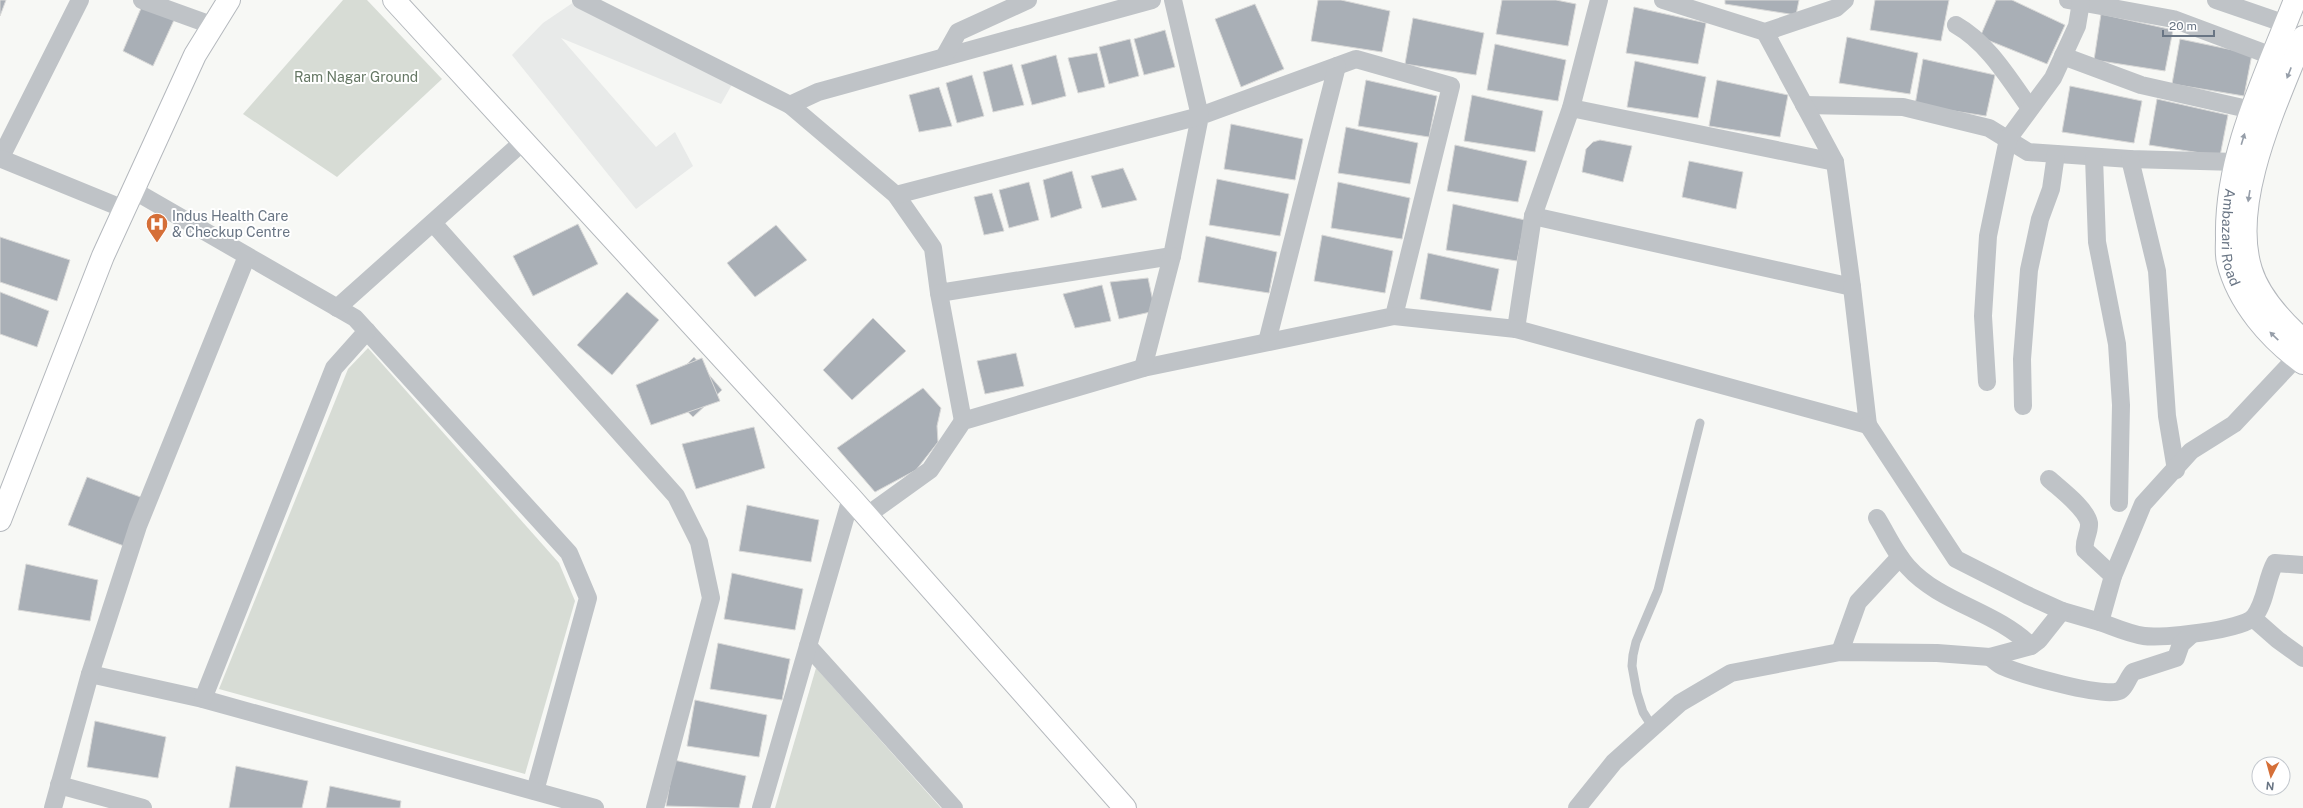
<svg xmlns="http://www.w3.org/2000/svg" width="2303" height="808" font-family="'Public Sans',sans-serif">
  <rect width="100%" height="100%" fill="#f7f8f5"/>
  <path fill="#e8eae9" d="M574 2 739 72 721 104 561 38 656 147 675 132 693 166 636 209 512 55 543 23Z"/>
  <g fill="#d7dcd5">
    <path d="M343 0H367L442 79 337 177 243 114Z"/>
    <path d="M368 348 559 563 575 601 525 774 219 689 348 369Z"/>
    <path d="M816 668 941 808H775Z"/>
  </g>
  <g fill="#a9afb6" stroke="#d9d9d8">
    <path d="M0 0H6L0 16Z"/>
    <path d="M1318 0H1341L1390 11 1382 52 1311 41Z"/>
    <path d="M1502 0H1556L1576 4 1568 46 1496 34Z"/>
    <path d="M1725 0H1799L1796 15 1725 4Z"/>
    <path d="M1875 0H1949L1941 41 1870 30Z"/>
    <path d="M1996 0H2012L2065 25 2047 64 1980 37Z"/>
    <path d="M1255 4 1284 69 1241 87 1215 19Z"/>
    <path d="M142 6 174 20 153 66 123 51Z"/>
    <path d="M1634 7 1706 23 1698 64 1626 53Z"/>
    <path d="M2101 14 2173 30 2165 71 2094 60Z"/>
    <path d="M1413 18 1484 33 1476 75 1405 64Z"/>
    <path d="M1165 30 1175 67 1144 75 1134 39Z"/>
    <path d="M1847 37 1918 53 1910 94 1839 83Z"/>
    <path d="M1130 39 1139 76 1109 84 1099 47Z"/>
    <path d="M2180 39 2252 54 2244 96 2172 84Z"/>
    <path d="M1495 44 1566 60 1558 101 1487 90Z"/>
    <path d="M1097 53 1105 87 1078 93 1068 58Z"/>
    <path d="M1056 55 1066 96 1032 105 1021 65Z"/>
    <path d="M1923 59 1995 75 1986 116 1915 105Z"/>
    <path d="M1635 61 1706 77 1698 118 1627 107Z"/>
    <path d="M1012 64 1024 105 993 112 983 72Z"/>
    <path d="M972 75 984 116 957 123 946 83Z"/>
    <path d="M1366 80 1437 96 1429 137 1358 126Z"/>
    <path d="M1717 80 1788 95 1780 137 1709 126Z"/>
    <path d="M2070 86 2142 101 2134 143 2062 132Z"/>
    <path d="M939 87 952 126 919 132 909 95Z"/>
    <path d="M1472 95 1543 111 1535 152 1464 141Z"/>
    <path d="M2157 99 2228 115 2220 156 2149 145Z"/>
    <path d="M1231 124 1303 139 1295 180 1224 169Z"/>
    <path d="M1346 127 1418 143 1410 184 1338 173Z"/>
    <path d="M1600 140 1632 146 1623 182 1582 172 1586 149 1593 142Z"/>
    <path d="M1455 145 1527 161 1518 202 1447 191Z"/>
    <path d="M1689 161 1743 172 1736 209 1682 197Z"/>
    <path d="M1123 168 1137 200 1102 208 1091 176Z"/>
    <path d="M1072 171 1082 208 1051 218 1043 180Z"/>
    <path d="M1217 179 1289 194 1280 236 1209 225Z"/>
    <path d="M1029 182 1039 220 1009 228 999 190Z"/>
    <path d="M1338 182 1410 198 1402 239 1331 228Z"/>
    <path d="M992 193 1004 231 984 235 974 197Z"/>
    <path d="M1453 204 1525 220 1517 261 1446 250Z"/>
    <path d="M578 224 598 264 533 296 513 256Z"/>
    <path d="M776 225 807 260 755 297 727 263Z"/>
    <path d="M1322 235 1393 251 1385 293 1314 281Z"/>
    <path d="M1206 236 1277 252 1269 293 1198 282Z"/>
    <path d="M0 237 70 260 57 301 0 282Z"/>
    <path d="M1428 253 1499 269 1491 311 1420 299Z"/>
    <path d="M1148 278 1155 311 1119 319 1110 282Z"/>
    <path d="M1102 285 1111 321 1075 328 1063 294Z"/>
    <path d="M0 292 49 311 37 347 0 334Z"/>
    <path d="M627 292 659 320 612 375 577 345Z"/>
    <path d="M873 318 906 351 852 400 823 370Z"/>
    <path d="M1016 353 1024 386 985 394 977 361Z"/>
    <path d="M694 357 722 390 693 417 663 388Z"/>
    <path d="M702 358 720 401 651 425 636 385Z"/>
    <path d="M923 388 941 408 937 426 938 442 916 470 875 492 837 448Z"/>
    <path d="M754 427 765 468 696 489 682 444Z"/>
    <path d="M87 477 143 498 124 546 68 525Z"/>
    <path d="M747 505 819 520 811 562 739 551Z"/>
    <path d="M26 564 98 580 90 621 18 610Z"/>
    <path d="M732 573 803 589 795 630 724 619Z"/>
    <path d="M718 643 790 659 782 700 710 689Z"/>
    <path d="M695 700 767 715 759 757 687 746Z"/>
    <path d="M95 721 166 737 158 778 87 767Z"/>
    <path d="M674 760 746 776 739 808 666 806Z"/>
    <path d="M236 766 308 781 302 808H229Z"/>
    <path d="M330 786 401 801 400 808H326Z"/>
  </g>
  <g fill="none" stroke-linecap="round" stroke-linejoin="round">
    <g stroke="#b4b8bd" stroke-width="24">
      <g id="secondary">
        <path d="M394 0 851 498 1125 808"/>
        <path id="s1" d="M2295 0C2266 75 2225 155 2227 238 2227 246 2226 255 2228 262 2238 303 2270 339 2303 363"/>
        <path d="M2303 37C2278 101 2229 201 2251 270 2259 296 2283 322 2303 340"/>
        <path d="M0 520 103 256 195 55 229 0"/>
      </g>
    </g>
    <path stroke="#bfc3c7" stroke-width="9" d="M1653 728 1643 712 1637 693 1632 666 1633 655 1636 642 1658 590 1700 423"/>
    <g stroke="#bfc3c7" stroke-width="18">
      <path d="M142 0 214 26"/>
      <path d="M581 0 790 105 818 92 1152 0"/>
      <path d="M1663 0 1765 32 1836 8 1845 0"/>
      <path d="M2068 0 2173 19 2272 56"/>
      <path d="M2216 0 2286 24"/>
      <path d="M1956 25C1988 43 2009 79 2030 108"/>
      <path d="M2063 56 2141 85 2252 110"/>
      <path d="M944 57 958 32 1028 0"/>
      <path d="M790 105 896 195 933 248 939 293 1172 256 1200 116 1356 59 1451 86 1394 316 1143 368 963 421 930 470 866 516"/>
      <path d="M1804 105 1903 107 1989 128 2028 152 2130 159 2236 162"/>
      <path d="M1571 108 1835 162"/>
      <path d="M2094 157 2097 242 2117 344 2121 405 2119 503"/>
      <path d="M0 159 80 0"/>
      <path d="M2 159 124 209"/>
      <path d="M2130 159 2157 271 2167 416 2176 470"/>
      <path d="M133 190 355 318 569 553 588 598 535 791"/>
      <path d="M896 195 1200 116 1173 0"/>
      <path d="M1533 216 1852 287 1835 162 1765 32"/>
      <path d="M433 223 676 496 699 542 711 598 655 808"/>
      <path d="M939 293 963 421"/>
      <path d="M337 308 525 140"/>
      <path d="M1394 316 1516 329 1533 216 1571 108 1599 0"/>
      <path d="M1516 329 1868 425 1852 287"/>
      <path d="M1267 342 1337 66"/>
      <path d="M1143 368 1172 256"/>
      <path d="M1987 382 1983 316 1988 236 2008 139 2053 78 2077 26 2081 2"/>
      <path d="M2023 406 2022 359 2029 270 2040 219 2051 189 2056 154"/>
      <path d="M2049 479C2060 489 2086 508 2089 523 2090 532 2083 541 2085 550L2113 576"/>
      <path d="M1877 518C1887 534 1895 553 1908 567 1940 603 1996 611 2031 646"/>
      <path d="M2062 611 2100 622 2113 576 2143 504 2191 451 2234 424 2296 358"/>
      <path d="M2253 618 2278 640 2303 658"/>
      <path d="M2100 622C2114 627 2129 634 2144 636 2162 639 2243 630 2254 617 2266 602 2266 579 2275 563L2303 565"/>
      <path d="M808 646 954 808"/>
      <path d="M1840 652 1858 602 1900 557"/>
      <path d="M1990 657C1994 660 1998 664 2002 666 2020 674 2103 698 2119 691 2125 689 2128 677 2133 672L2176 658 2181 644 2192 634"/>
      <path d="M90 674 203 699 595 808"/>
      <path d="M203 699 334 368 367 331"/>
      <path d="M59 785 143 808"/>
      <path d="M53 808 90 674 138 526 247 256"/>
      <path d="M761 808 851 498"/>
      <path d="M1577 808 1614 762 1680 703 1731 673 1840 652 1937 653 1990 657 2031 646 2039 640 2062 611 2027 595 1956 559 1868 425"/>
    </g>
    <use href="#secondary" stroke="#fff" stroke-width="22"/>
  </g>
  <defs><path id="oneway-solid" d="M-6-.8H1V-3.2L6.5 0L1 3.2V.8H-6Z"/></defs>
  <g fill="#969ea9">
    <use href="#oneway-solid" transform="translate(2289 73) rotate(111)"/>
    <use href="#oneway-solid" transform="translate(2243 139) rotate(-73)"/>
    <use href="#oneway-solid" transform="translate(2249 196) rotate(99)"/>
    <use href="#oneway-solid" transform="translate(2274 336) rotate(-136)"/>
  </g>
  <defs>
    <g id="hospital-pin" transform="scale(1.15)"><path d="M0 17L-7.5 6A9.5 9.5 0 1 1 7.5 6Z" fill="#d56f38" stroke="#fff"/><path d="M-5-5h3v3.5h4V-5h3V5h-3V1.5h-4V5h-3Z" fill="#fff"/></g>
  </defs>
  <g fill-rule="evenodd">
    <use href="#hospital-pin" x="157" y="224"/>
  </g>
  <g text-anchor="middle" dominant-baseline="central" stroke-width="4" stroke-linejoin="round" paint-order="stroke">
    <g font-size="14" fill="#657764" stroke="#fff">
      <text x="356" y="77">Ram Nagar Ground</text>
    </g>
    <g font-size="14" fill="#697584" stroke="#fff" text-anchor="start">
      <text x="172" y="216">Indus Health Care<tspan x="172" dy="16">&amp; Checkup Centre</tspan></text>
    </g>
    <g font-size="14" fill="#697584" stroke="#fff">
      <text stroke="none"><textPath href="#s1" startOffset="249">Ambazari Road</textPath></text>
    </g>
  </g>
  <g transform="translate(2271 776) rotate(186)"><circle r="19" fill="#ffffff" stroke="#c3c8ce"/>
  <path d="M0-3L7 15L0 10L-7 15Z" fill="#d56f38"/>
  <text y="-6" font-size="11" font-weight="bold" text-anchor="middle" fill="#697584">N</text>
  </g>
  <path d="M2163 30v6h51v-6" fill="none" stroke="#697584" stroke-width="2"/>
  <text x="2169" y="30" font-size="12" fill="#697584" stroke="#ffffff" stroke-width="3" paint-order="stroke">20 m</text>
</svg>
